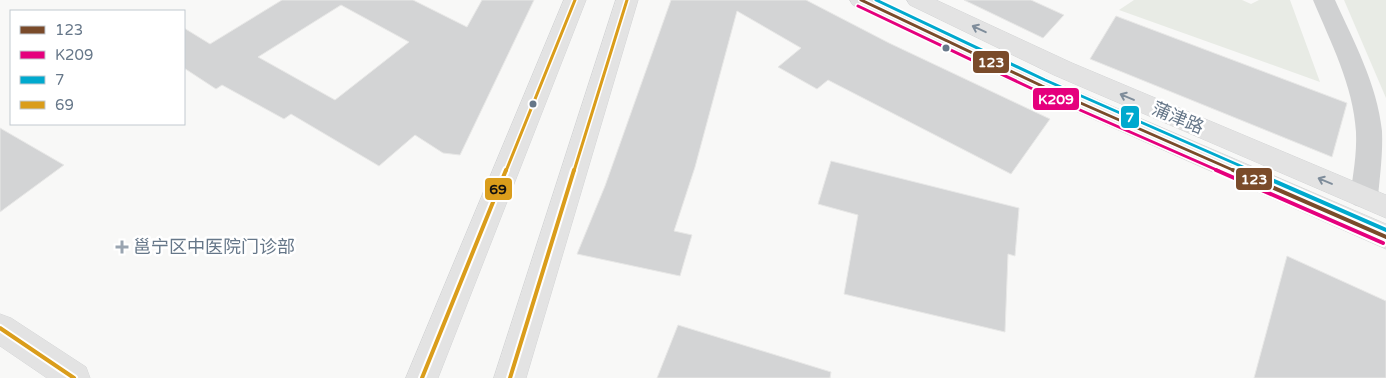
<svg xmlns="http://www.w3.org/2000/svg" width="1386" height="378" font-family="'Varela Round','Noto Sans SC',sans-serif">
  <rect width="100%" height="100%" fill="#f8f8f7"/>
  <g fill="#e8ebe5">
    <path d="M1134 0H1242L1251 4 1259 0H1290L1320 82 1119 10Z"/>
    <path d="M1344 0H1386V98Z"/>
  </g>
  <g fill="#d3d4d5" stroke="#e8e8e7" fill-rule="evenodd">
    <path d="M282 0H413L467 27 482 0H534L460 155 443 153 415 135 379 166 291 114 284 119 222 85 216 89 184 68V28L210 44ZM341 5 409 42 335 100 258 57Z"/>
    <path d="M671 0H806L889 43 1050 119 1011 174 828 80 817 89 778 67 801 48 737 11 695 167 674 231 692 235 680 276 577 254 605 186Z"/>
    <path d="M964 0H1031L1064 15 1043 38Z"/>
    <path d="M1116 16 1347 103 1332 157 1090 59Z"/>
    <path d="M0 128 64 165 0 212Z"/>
    <path d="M831 161 1019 208 1015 256 1008 254 1005 332 844 294 858 215 818 204Z"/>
    <path d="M1287 256 1386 301V378H1254Z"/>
    <path d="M678 325 831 372 830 378H657Z"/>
  </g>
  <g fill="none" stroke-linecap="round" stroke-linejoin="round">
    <g stroke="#d5d6d7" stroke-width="1">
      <path id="secondary" d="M0 314 11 318 86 367 90 378H47L0 346Z"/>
    </g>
    <g stroke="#d3d4d5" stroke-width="1">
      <g id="primary">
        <path d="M564 0H586L438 378H406Z"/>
        <path d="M616 0H638L526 378H494Z"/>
        <path d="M850 0H879L1051 80 1386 224V249L1033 92 853 5Z"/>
        <path d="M907 0H936L1072 63 1386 195V218L1054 75 910 5Z"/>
      </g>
    </g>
    <path fill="#d0d1d2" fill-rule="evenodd" d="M1313 0H1335C1354 42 1377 84 1382 131 1383 153 1380 175 1378 197L1374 205 1364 208 1354 205 1350 197C1353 175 1357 154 1356 132 1353 85 1331 43 1313 0Z"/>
    <use href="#secondary" fill="#e3e3e3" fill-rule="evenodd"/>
    <use href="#primary" fill="#e3e3e3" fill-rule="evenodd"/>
    <g stroke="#fff" stroke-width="6">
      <path id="bus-1-far1" d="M861 0 1042 86 1235 171"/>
    </g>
    <g stroke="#fff" stroke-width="8">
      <path id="bus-1" d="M1233 170 1386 237"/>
    </g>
    <g stroke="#fff" stroke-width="6">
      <path id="bus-2-far1" d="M858 6 1039 92 1219 171"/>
    </g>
    <g stroke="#fff" stroke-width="8">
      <path id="bus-2" d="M1216 170 1383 243"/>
    </g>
    <g stroke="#fff" stroke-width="6">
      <path id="bus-3-far1" d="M876 0 1045 80 1252 171"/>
    </g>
    <g stroke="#fff" stroke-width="8">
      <path id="bus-3" d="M1249 170 1386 230"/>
    </g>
    <g stroke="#fff" stroke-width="6">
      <g id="bus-4-far1">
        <path d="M506 171 575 0"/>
        <path d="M574 171 627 0"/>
      </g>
    </g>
    <g stroke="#fff" stroke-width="8">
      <g id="bus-4">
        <path d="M0 328 74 378"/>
        <path d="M422 378 506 170"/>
        <path d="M510 378 574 170"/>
      </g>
    </g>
    <use href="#bus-1-far1" stroke="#7a4b2a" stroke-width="3"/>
    <use href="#bus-1" stroke="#7a4b2a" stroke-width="4"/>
    <use href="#bus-2-far1" stroke="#e5007d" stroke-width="3"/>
    <use href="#bus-2" stroke="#e5007d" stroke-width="4"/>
    <use href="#bus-3-far1" stroke="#00a9ce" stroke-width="3"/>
    <use href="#bus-3" stroke="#00a9ce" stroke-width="4"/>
    <use href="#bus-4-far1" stroke="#da9d1b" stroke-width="3"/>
    <use href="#bus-4" stroke="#da9d1b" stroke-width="4"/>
  </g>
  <defs><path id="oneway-shaft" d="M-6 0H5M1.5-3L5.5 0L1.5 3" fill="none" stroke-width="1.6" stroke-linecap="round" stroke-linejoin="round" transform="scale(1.25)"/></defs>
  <g stroke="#7f8d9b">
    <use href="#oneway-shaft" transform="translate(979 29) rotate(-155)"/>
    <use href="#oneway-shaft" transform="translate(1127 97) rotate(-157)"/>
    <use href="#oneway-shaft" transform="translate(1325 181) rotate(-157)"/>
  </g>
  <g fill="#667789" stroke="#fff" stroke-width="2">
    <circle cx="946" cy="48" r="4.5"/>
    <circle cx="533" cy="104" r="4.5"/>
  </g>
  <path fill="#99a4b0" stroke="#fff" stroke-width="2" d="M119.5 239.5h5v5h5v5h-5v5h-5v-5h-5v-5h5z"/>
  <g text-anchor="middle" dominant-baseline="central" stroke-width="5" stroke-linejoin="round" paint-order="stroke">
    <g font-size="18" fill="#667789" stroke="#fff">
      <text transform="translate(1178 118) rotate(23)">蒲津路</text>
    </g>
    <g font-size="18" fill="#667789" stroke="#fff" text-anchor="start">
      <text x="133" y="247">邕宁区中医院门诊部</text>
    </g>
  </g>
  <g stroke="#fff" stroke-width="2">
    <rect x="972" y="50" width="38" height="24" rx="5" fill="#7a4b2a"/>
    <rect x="1032" y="87" width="48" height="24" rx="5" fill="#e5007d"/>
    <rect x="1120" y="105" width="20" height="24" rx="5" fill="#00a9ce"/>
    <rect x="1235" y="167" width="38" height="24" rx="5" fill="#7a4b2a"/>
    <rect x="484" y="177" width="29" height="24" rx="5" fill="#da9d1b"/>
  </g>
  <g font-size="14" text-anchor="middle" font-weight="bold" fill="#fff">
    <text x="991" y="67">123</text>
    <text x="1056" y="104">K209</text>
    <text x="1130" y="122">7</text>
    <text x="1254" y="184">123</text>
  </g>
  <g font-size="14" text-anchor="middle" font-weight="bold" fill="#111">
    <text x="498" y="194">69</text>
  </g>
  <rect x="10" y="10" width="175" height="115" fill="#ffffff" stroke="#c2c9d0"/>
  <rect x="20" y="26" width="25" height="8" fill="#7a4b2a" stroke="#c2c9d0"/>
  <text x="55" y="35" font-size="15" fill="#667789">123</text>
  <rect x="20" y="51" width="25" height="8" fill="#e5007d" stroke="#c2c9d0"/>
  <text x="55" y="60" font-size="15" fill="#667789">K209</text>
  <rect x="20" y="76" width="25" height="8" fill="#00a9ce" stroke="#c2c9d0"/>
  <text x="55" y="85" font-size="15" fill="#667789">7</text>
  <rect x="20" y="101" width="25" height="8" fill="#da9d1b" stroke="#c2c9d0"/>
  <text x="55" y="110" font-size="15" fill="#667789">69</text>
</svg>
